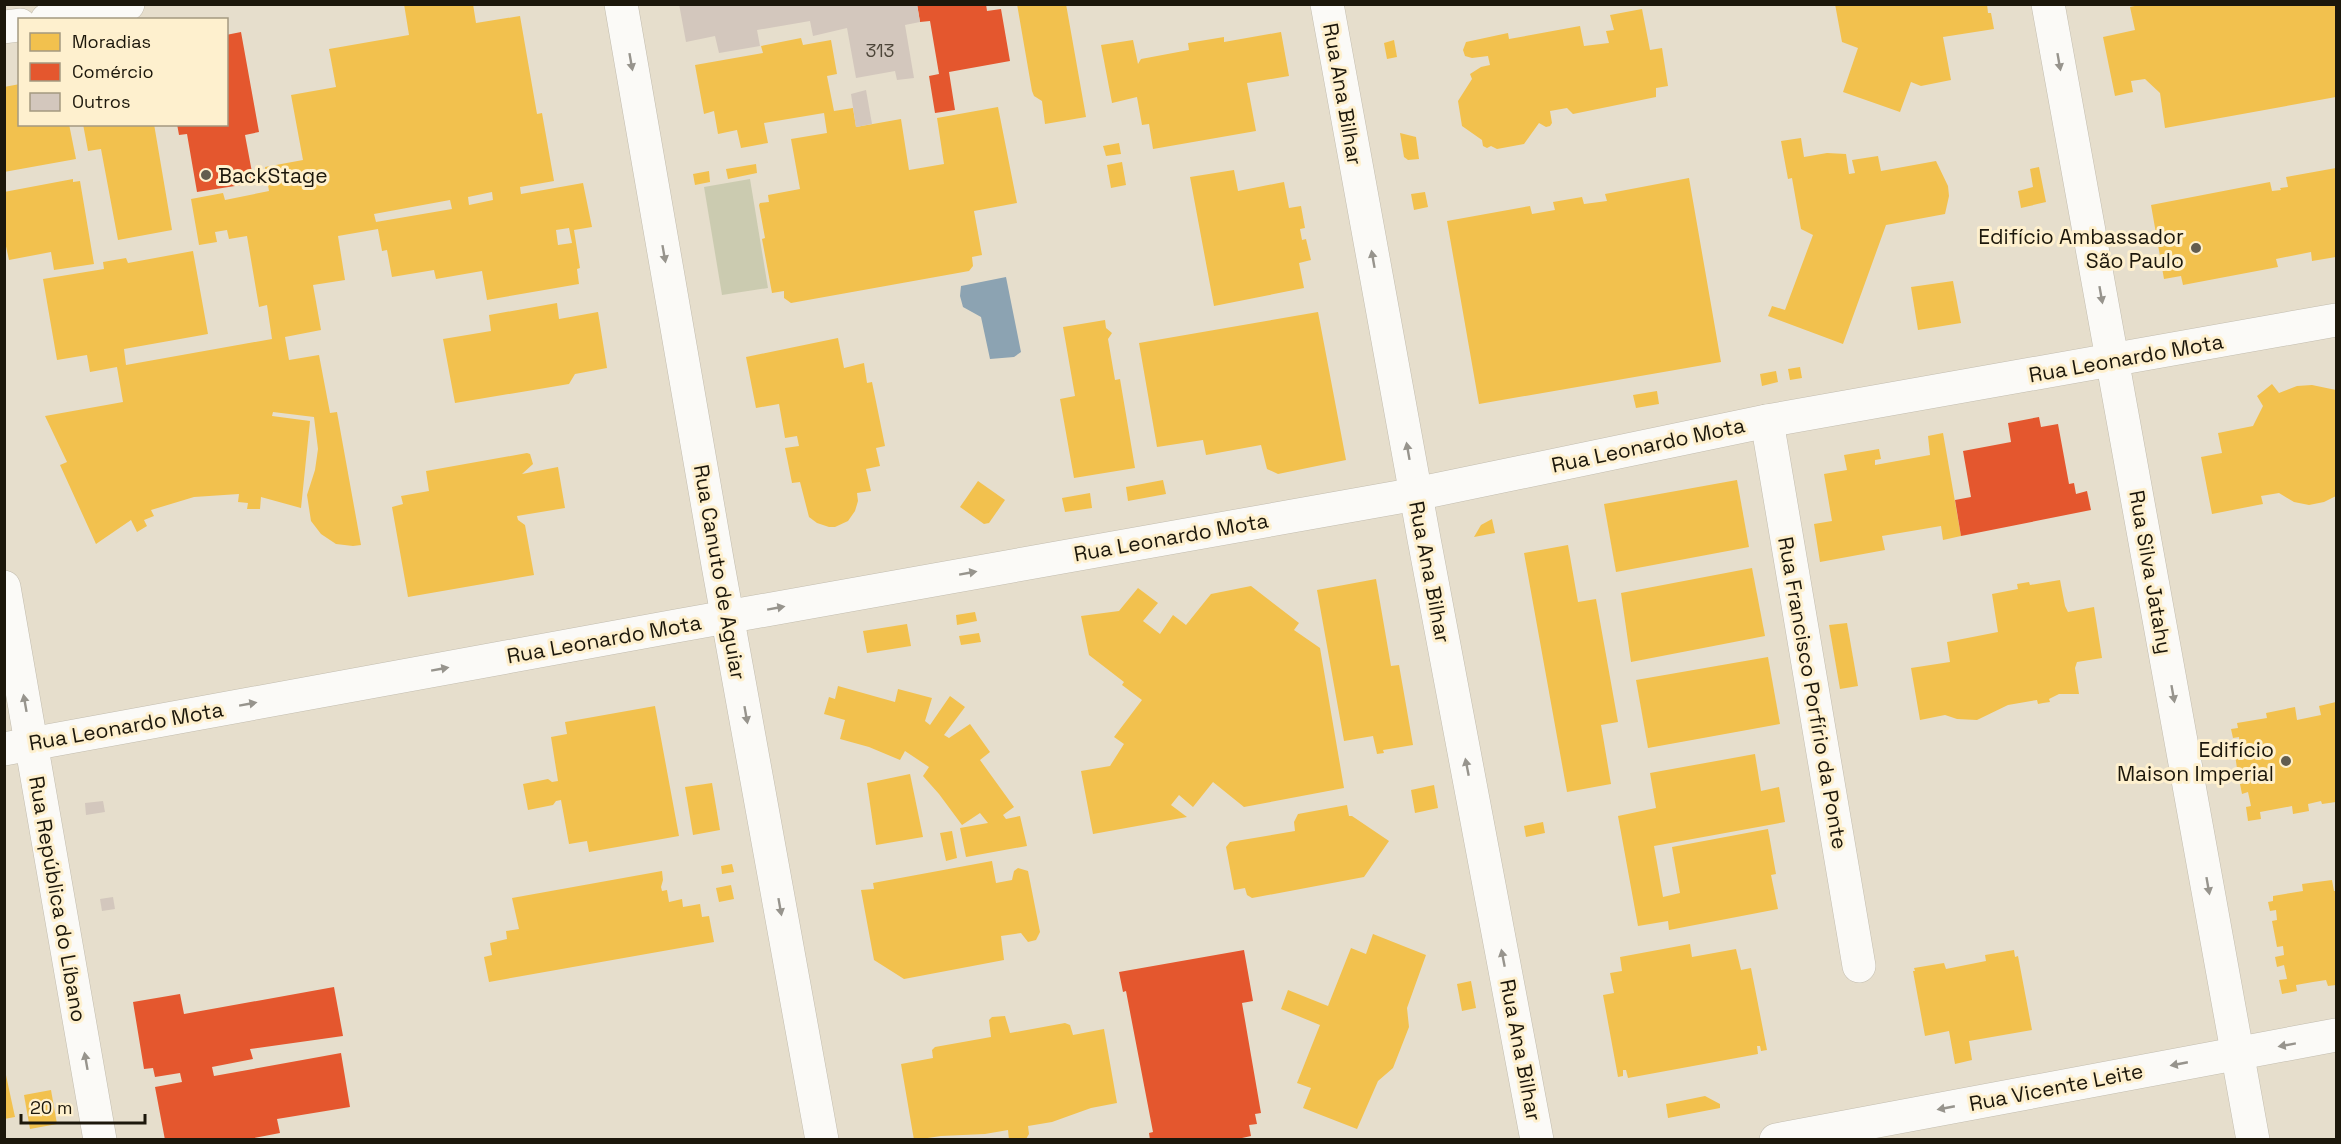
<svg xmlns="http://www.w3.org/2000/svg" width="2341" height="1144" font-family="'Space Grotesk',sans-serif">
  <rect width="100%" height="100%" fill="#e6decc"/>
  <path fill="#cbcbb0" d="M750 179 768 288 722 295 704 187Z"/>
  <path fill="#8ca3b2" d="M1006 277 1021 352 1014 357 990 359 981 317 963 307 960 296 961 286Z"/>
  <g fill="#f2c14e" fill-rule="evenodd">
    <path d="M404 4H473L476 23 520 16 537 114 542 113 554 181 520 187 521 194 583 183 592 227 574 230 580 268 577 269 579 284 487 300 482 271 436 279 434 270 392 277 387 250 382 251 378 229 338 236 345 280 313 285 321 330 285 337 289 360 319 355 330 413 337 412 361 545 353 546 336 544 321 534 311 521 307 495 315 470 318 449 314 417 273 412 272 416 310 421 301 508 261 497 260 509H247L248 503 238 502 239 494 194 497 151 510 154 516 144 520 147 526 137 532 131 520 96 544 60 465 67 462 45 416 123 402 117 367 90 372 87 355 57 360 43 279 104 269 103 262 126 258 128 263 193 251 208 334 124 349 126 365 272 339 267 305 259 307 247 236 229 239 227 230 215 232 217 242 199 245 191 199 223 193 225 200 269 191 265 167 303 160 291 95 336 87 329 49 409 35ZM492 192 493 200 469 205 468 197ZM450 200 452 209 376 222 374 214ZM569 228 572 243 558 245 556 230Z"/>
    <path d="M1017 4H1066L1086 117 1045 124 1042 101 1034 96 1032 91Z"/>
    <path d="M1835 4H1987L1988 13H1991L1994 29 1943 37 1951 80 1921 86 1911 82 1900 112 1843 92 1858 48 1842 42Z"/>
    <path d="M2144 4H2336V97L2165 128 2160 93 2145 79 2131 81 2133 92 2115 96 2103 37 2135 30 2130 7Z"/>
    <path d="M1642 9 1650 50 1662 48 1668 86 1656 88V97L1573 114 1567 108 1550 111 1552 123 1550 126 1546 127 1539 123 1524 144 1497 149 1491 146 1487 148 1483 146 1482 140 1462 126 1458 101 1472 79 1470 74 1481 67 1490 65 1488 56 1472 58 1465 56 1463 50 1466 42 1508 33 1509 39 1580 26 1584 46 1609 43 1606 31 1614 30 1610 15Z"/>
    <path d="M1281 32 1289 76 1247 83 1256 131 1153 149 1149 124 1142 125 1137 97 1112 103 1101 45 1133 40 1138 64 1141 59 1189 50 1188 43 1224 37V42Z"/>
    <path d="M801 38 803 45 831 40 837 74 827 76 834 111 853 108 856 127 901 119 909 170 944 164 937 118 998 107 1017 203 974 211 982 255 972 257 973 266 969 271 791 303 784 298V291L772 293 762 239 765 238 759 205 760 203 769 202 768 195 800 189 791 139 827 133 824 113 764 123 768 143 741 148 737 130 718 134 714 111 704 114 695 65 763 53 761 46Z"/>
    <path d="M1394 40 1397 57 1387 59 1384 43Z"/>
    <path d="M20 84V124H69L76 159 4 172V87Z"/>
    <path d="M83 124H154L172 230 118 240 101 149 88 151Z"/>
    <path d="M1400 133 1416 137 1419 159 1408 160 1404 157Z"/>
    <path d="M1801 138 1804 157 1827 153 1846 154 1849 174 1855 173 1852 160 1878 156 1881 171 1936 161 1948 186 1949 196 1945 214 1886 225 1843 344 1768 316 1772 306 1785 310 1813 235 1801 229 1792 178 1788 179 1781 141Z"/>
    <path d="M1119 143 1121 154 1106 156 1103 146Z"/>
    <path d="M1122 162 1126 185 1111 188 1107 165Z"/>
    <path d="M756 164 757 173 728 179 726 169Z"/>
    <path d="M2039 167 2046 202 2021 208 2018 191 2033 187 2030 169Z"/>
    <path d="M2336 168V257L2312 261 2311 252 2276 259 2278 267 2183 285 2181 276 2164 279 2151 205 2270 182 2272 191 2281 190 2280 188 2288 187 2286 177Z"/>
    <path d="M1234 170 1238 191 1284 182 1289 208 1301 206 1305 228 1300 229 1302 240 1306 239 1311 260 1299 263 1304 288 1214 306 1190 177Z"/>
    <path d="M709 171 710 182 695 185 693 174Z"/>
    <path d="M1689 178 1721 362 1479 404 1447 221 1530 206 1532 214 1555 210 1553 202 1582 197 1584 204 1607 201 1605 194Z"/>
    <path d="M73 179V182L80 181 94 264 54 270 51 252 9 260 4 237V192Z"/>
    <path d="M1425 192 1428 207 1414 210 1411 194Z"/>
    <path d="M1953 281 1961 323 1918 330 1911 287Z"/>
    <path d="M557 303 559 319 598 312 607 368 575 374 569 384 455 403 443 339 491 331 489 315Z"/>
    <path d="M1318 312 1346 460 1278 474 1267 469 1261 445 1206 455 1203 440 1157 447 1139 343Z"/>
    <path d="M1105 320 1106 328 1112 333 1108 339 1115 380 1120 379 1135 468 1074 478 1060 399 1075 396 1063 327Z"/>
    <path d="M838 338 844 368 864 363 867 383 872 382 885 446 876 448 880 466 866 469 871 491 857 493 858 501 855 511 848 521 835 527H829L817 523 809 517 800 482 792 483 785 448 799 446 797 436 785 438 779 404 756 408 746 357Z"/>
    <path d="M1800 367 1802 378 1790 380 1788 369Z"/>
    <path d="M1776 371 1778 382 1762 386 1760 374Z"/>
    <path d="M2272 384 2279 393 2297 386 2312 385 2336 390V496L2324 502 2309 505 2294 502 2279 493 2261 496 2263 504 2212 514 2201 457 2222 453 2218 433 2253 426 2263 406 2257 396Z"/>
    <path d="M1657 391 1659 404 1636 408 1633 395Z"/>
    <path d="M1943 433 1961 536 1943 540 1941 526 1882 536 1885 550 1820 562 1814 524 1832 521 1824 474 1847 470 1844 455 1879 449 1881 459 1875 460V465L1930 455 1928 436Z"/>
    <path d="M527 453 530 454 533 464 522 474 558 467 565 508 517 516 518 520 525 525 534 575 408 597 392 507 403 504 401 496 429 491 426 471Z"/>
    <path d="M1163 480 1166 494 1128 501 1126 487Z"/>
    <path d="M1737 480 1749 547 1616 572 1604 504Z"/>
    <path d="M978 481 1005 500 989 523 984 524 960 507Z"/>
    <path d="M1090 493 1092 508 1065 512 1062 498Z"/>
    <path d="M1492 519 1495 533 1474 537 1481 525Z"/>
    <path d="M1568 545 1578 602 1596 599 1618 722 1601 725 1611 784 1567 792 1524 553Z"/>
    <path d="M1752 568 1765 636 1631 662 1621 593Z"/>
    <path d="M1376 579 1391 666 1399 665 1413 745 1383 750 1384 753 1377 754 1373 736 1344 741 1317 590Z"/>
    <path d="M2060 580 2065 606 2068 612 2094 607 2102 658 2077 662 2075 668 2079 694H2059L2049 699 2050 702 2043 703 2038 704 2037 700 2008 705 1977 720 1957 719 1945 715 1920 720 1911 668 1950 662 1947 642 1998 632 1992 594 2018 589 2017 584 2029 582 2030 585Z"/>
    <path d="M1251 586 1299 623 1294 630 1320 648 1344 788 1244 807 1213 782 1193 807 1179 795 1171 805 1187 817 1093 834 1081 771 1110 766 1124 744 1114 737 1142 700 1122 685 1124 682 1089 655 1081 616 1119 611 1138 588 1158 603 1143 621 1160 634 1173 615 1186 625 1211 594Z"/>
    <path d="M975 612 977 621 957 625 956 615Z"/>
    <path d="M1847 623 1858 686 1840 689 1829 625Z"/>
    <path d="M907 624 911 646 867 653 863 631Z"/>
    <path d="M979 633 981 642 961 645 959 636Z"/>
    <path d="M1768 657 1780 724 1648 748 1636 680Z"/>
    <path d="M838 686 895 702 898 689 932 698 925 721 930 725 950 696 965 707 944 735 949 738 970 724 990 752 980 760 1014 807 1003 815 1006 819 1020 816 1027 846 966 857 960 828 988 823 980 813 962 825 939 794 923 776 929 767 905 751 900 760 869 747 840 739 845 720 824 714 829 697 835 699Z"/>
    <path d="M2336 702V802L2322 804 2321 801 2308 804 2309 811 2293 814 2292 806 2260 812 2261 819 2248 821 2246 807 2251 806 2248 792 2242 794 2240 784 2247 783 2245 773 2238 775 2234 748 2240 747 2239 737 2233 738 2231 729 2238 728 2237 723 2267 718 2266 713 2295 707 2297 720 2321 715 2319 706Z"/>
    <path d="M655 706 679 836 589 852 587 841 569 844 561 800 556 801 553 805 528 810 523 784 548 779 552 782 558 781 551 737 567 734 565 722Z"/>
    <path d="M1755 754 1761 791 1779 787 1785 822 1654 846 1663 897 1680 893 1672 847 1768 829 1776 874 1771 875 1778 909 1669 930 1668 921 1638 926 1618 816 1656 808 1650 773Z"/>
    <path d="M910 774 923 837 876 845 867 783Z"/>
    <path d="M712 783 720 830 693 835 685 787Z"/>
    <path d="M1434 785 1438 808 1415 813 1411 790Z"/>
    <path d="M1347 805 1349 816H1352L1389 841 1364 877 1252 898 1247 895 1245 888 1234 890 1226 847 1230 842 1295 831 1294 822 1298 814Z"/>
    <path d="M1543 822 1545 833 1526 837 1524 826Z"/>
    <path d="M952 831 957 858 946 861 940 833Z"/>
    <path d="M992 861 996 883 1012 880 1014 871 1018 868 1028 871 1040 932 1036 940 1028 942 1021 933 1001 936 1004 960 904 979 874 960 861 890 874 889 873 883Z"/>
    <path d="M732 864 734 872 722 874 721 866Z"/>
    <path d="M662 871 663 880 661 887 662 891 667 890 669 902 682 899 683 907 700 904 702 917 709 916 714 942 489 982 484 957 492 955 490 943 507 939 506 931 519 929 512 898Z"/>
    <path d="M2332 880 2334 891H2336V985L2328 986 2326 980 2313 982 2296 985 2297 991 2282 994 2279 980 2287 979 2284 965 2277 967 2275 957 2284 955 2283 946 2277 947 2272 921 2277 920 2276 910 2270 911 2268 902 2273 901V896L2303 891 2302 884Z"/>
    <path d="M731 885 734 899 719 902 716 888Z"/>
    <path d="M1373 934 1426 955 1407 1008 1409 1027 1393 1068 1378 1081 1357 1129 1303 1108 1311 1088 1297 1083 1320 1025 1281 1009 1288 990 1328 1006 1351 948 1366 954Z"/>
    <path d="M1690 944 1692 957 1736 949 1741 970 1751 968 1767 1050 1761 1051 1760 1046H1757L1758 1054 1628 1078 1626 1070H1623V1076L1618 1077 1603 995 1614 993 1610 973 1622 971 1620 957Z"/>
    <path d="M2014 950 2015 957 2018 956 2032 1030 1969 1041 1972 1060 1955 1064 1949 1031 1925 1036 1913 971H1915L1914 968 1944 963 1946 969 1986 961 1985 955Z"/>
    <path d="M1471 981 1476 1008 1462 1011 1457 984Z"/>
    <path d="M1005 1016 1010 1033 1065 1023 1070 1025 1073 1035 1104 1029 1117 1103 1091 1108 1052 1122 1028 1126 1029 1134 1026 1139 1009 1140 1008 1130 985 1134 941 1136 914 1140 901 1064 933 1058 932 1050 935 1047 991 1037 989 1020 992 1017Z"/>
    <path d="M4 1066 15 1117 4 1119Z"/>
    <path d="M51 1090 57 1124 30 1129 24 1095Z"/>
    <path d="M1705 1096 1720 1104V1108L1668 1118 1666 1104Z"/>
  </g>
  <g fill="#e4572e">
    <path d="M917 4H986L987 11 1001 9 1010 61 949 72 955 110 935 113 929 76 939 74 930 21 920 22Z"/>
    <path d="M241 32 259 132 245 135 254 183 197 192 187 134 179 135 177 124H226V35Z"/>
    <path d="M2039 417 2041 427 2058 424 2069 484 2074 483 2076 494 2087 491 2091 510 1961 536 1955 500 1971 497 1963 451 2011 442 2008 423Z"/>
    <path d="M1244 950 1253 1001 1242 1003 1261 1113 1255 1114 1257 1124 1249 1125 1251 1136 1233 1140H1150L1149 1133 1153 1132 1126 991 1123 992 1119 972Z"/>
    <path d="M334 987 343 1036 250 1049 253 1059 212 1067 214 1076 341 1053 350 1107 277 1119 280 1133 244 1140H165L155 1087 182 1082 180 1073 155 1077 153 1068 144 1069 133 1002 180 994 184 1014Z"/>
  </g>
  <g fill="#d3c7bd">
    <path d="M679 4H917L920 22 905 25 914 78 897 80 895 71 856 78 847 28 813 36 810 21 757 30 760 46 719 53 715 36 686 42Z"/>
    <path d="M866 90 872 124 856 127 851 94Z"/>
    <path d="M103 801 105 812 86 815 85 803Z"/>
    <path d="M113 897 115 909 102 911 100 899Z"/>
  </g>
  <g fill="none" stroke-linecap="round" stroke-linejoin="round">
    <g stroke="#c2bcae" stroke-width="34">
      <g id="minor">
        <path d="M621 4 718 565 822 1140"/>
        <path d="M1327 4 1424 539 1537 1140"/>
        <path d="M2048 4 2253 1140"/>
        <path d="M47 20 128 4"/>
        <path d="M4 27 20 25"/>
        <path d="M1767 421 1859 966"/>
        <path d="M4 587 100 1140"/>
        <path d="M4 749 676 626 1416 494 1767 421 2336 320"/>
        <path d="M1776 1140 2336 1035"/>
      </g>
    </g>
    <use href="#minor" stroke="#fbfaf7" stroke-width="33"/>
  </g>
  <defs><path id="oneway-solid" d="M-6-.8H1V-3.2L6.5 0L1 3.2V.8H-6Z" transform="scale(1.5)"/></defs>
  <g fill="#97948d">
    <use href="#oneway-solid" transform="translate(631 62) rotate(80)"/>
    <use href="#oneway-solid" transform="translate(2059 62) rotate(80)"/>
    <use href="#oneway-solid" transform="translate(664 254) rotate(80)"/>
    <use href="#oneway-solid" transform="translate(1373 259) rotate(-100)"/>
    <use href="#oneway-solid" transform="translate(2101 295) rotate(80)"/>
    <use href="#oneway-solid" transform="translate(1408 451) rotate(-100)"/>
    <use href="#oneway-solid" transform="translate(968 573) rotate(-10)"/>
    <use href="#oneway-solid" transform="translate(776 608) rotate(-10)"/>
    <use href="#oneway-solid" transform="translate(440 669) rotate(-10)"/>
    <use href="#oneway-solid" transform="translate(2173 694) rotate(80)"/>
    <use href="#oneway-solid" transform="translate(25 703) rotate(-100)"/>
    <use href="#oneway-solid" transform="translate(248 704) rotate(-10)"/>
    <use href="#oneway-solid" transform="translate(746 715) rotate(80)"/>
    <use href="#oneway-solid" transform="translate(1467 767) rotate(-101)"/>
    <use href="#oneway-solid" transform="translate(2208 886) rotate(80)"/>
    <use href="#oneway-solid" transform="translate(780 907) rotate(80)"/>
    <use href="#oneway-solid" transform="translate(1503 958) rotate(-101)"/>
    <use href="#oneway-solid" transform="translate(2287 1045) rotate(170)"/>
    <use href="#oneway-solid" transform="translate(86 1061) rotate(-100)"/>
    <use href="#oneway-solid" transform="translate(2179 1064) rotate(169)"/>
    <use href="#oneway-solid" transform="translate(1946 1108) rotate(169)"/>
  </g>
  <g fill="#635d4f" stroke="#fef0ce" stroke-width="2">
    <circle cx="206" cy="175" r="6"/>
    <circle cx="2196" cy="248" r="6"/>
    <circle cx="2286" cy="761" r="6"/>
  </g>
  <g text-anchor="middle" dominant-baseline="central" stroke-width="6" stroke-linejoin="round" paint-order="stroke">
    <g font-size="18" fill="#4c4539">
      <text x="880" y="50">313</text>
    </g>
    <g font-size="21" fill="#1c170b" stroke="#fef0ce">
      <text transform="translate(1343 94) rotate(80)">Rua Ana Bilhar</text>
      <text transform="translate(2126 358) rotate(-10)">Rua Leonardo Mota</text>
      <text transform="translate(1648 445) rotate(-12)">Rua Leonardo Mota</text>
      <text transform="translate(1171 537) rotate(-10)">Rua Leonardo Mota</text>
      <text transform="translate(720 572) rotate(80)">Rua Canuto de Aguiar</text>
      <text transform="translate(1430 572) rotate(79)">Rua Ana Bilhar</text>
      <text transform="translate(2151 572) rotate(80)">Rua Silva Jatahy</text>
      <text transform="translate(604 639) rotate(-10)">Rua Leonardo Mota</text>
      <text transform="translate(1813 693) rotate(80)">Rua Francisco Porfírio da Ponte</text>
      <text transform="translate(126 726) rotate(-10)">Rua Leonardo Mota</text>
      <text transform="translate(58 899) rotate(80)">Rua República do Líbano</text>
      <text transform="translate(1521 1050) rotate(79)">Rua Ana Bilhar</text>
      <text transform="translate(2056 1087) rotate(-11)">Rua Vicente Leite</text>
    </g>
    <g font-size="21" fill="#1c170b" stroke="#fef0ce" text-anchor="end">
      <text x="218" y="175" text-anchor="start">BackStage</text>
      <text x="2184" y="236">Edifício Ambassador<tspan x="2184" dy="24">São Paulo</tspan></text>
      <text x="2274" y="749">Edifício<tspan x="2274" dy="24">Maison Imperial</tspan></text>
    </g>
  </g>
  <rect width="2341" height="1144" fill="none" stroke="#1c170b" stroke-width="12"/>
  <rect x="18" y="18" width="210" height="108" fill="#fef0ce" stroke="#a49980" stroke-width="1.5"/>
  <rect x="30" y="33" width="30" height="18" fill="#f2c14e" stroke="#a49980" stroke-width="1.5"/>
  <text x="72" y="48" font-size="18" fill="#1c170b">Moradias</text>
  <rect x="30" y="63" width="30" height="18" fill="#e4572e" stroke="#a49980" stroke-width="1.5"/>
  <text x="72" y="78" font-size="18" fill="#1c170b">Comércio</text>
  <rect x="30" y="93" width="30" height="18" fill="#d3c7bd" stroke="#a49980" stroke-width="1.5"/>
  <text x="72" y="108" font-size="18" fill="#1c170b">Outros</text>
  <path d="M21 1114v9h124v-9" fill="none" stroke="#1c170b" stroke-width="3"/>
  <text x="30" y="1114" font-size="18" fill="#1c170b" stroke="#fef0ce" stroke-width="4.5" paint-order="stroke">20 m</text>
</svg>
